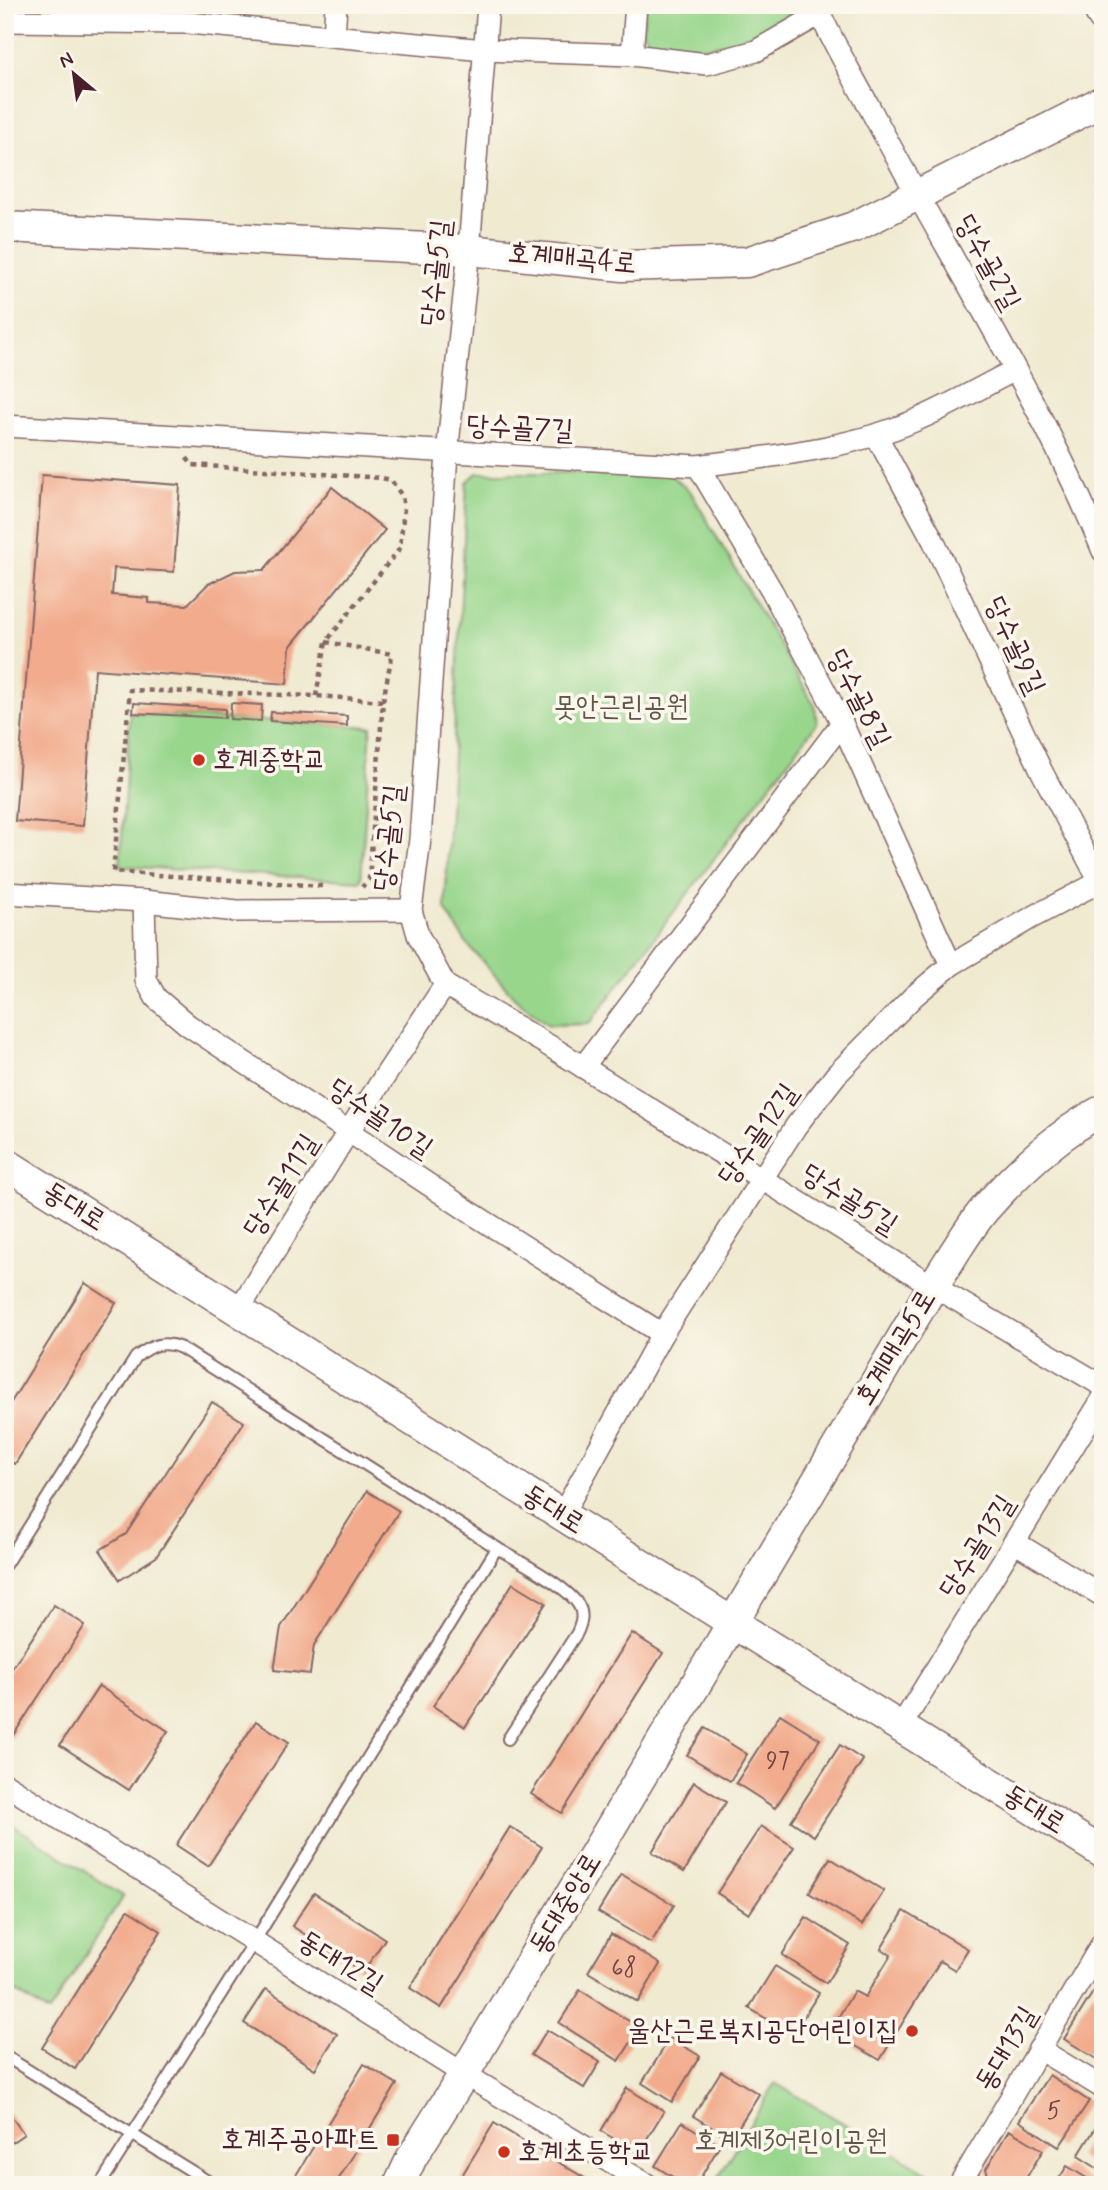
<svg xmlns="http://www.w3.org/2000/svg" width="1108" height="2190" font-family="Mynerve,'Poor Story',sans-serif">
  <rect width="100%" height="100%" fill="#fbf7ec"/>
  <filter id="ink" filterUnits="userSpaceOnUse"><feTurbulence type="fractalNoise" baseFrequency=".0143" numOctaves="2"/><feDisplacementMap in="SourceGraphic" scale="14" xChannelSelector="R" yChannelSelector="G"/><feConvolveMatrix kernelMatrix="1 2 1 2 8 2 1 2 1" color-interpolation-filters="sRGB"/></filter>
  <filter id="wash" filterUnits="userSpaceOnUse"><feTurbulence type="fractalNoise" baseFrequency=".00686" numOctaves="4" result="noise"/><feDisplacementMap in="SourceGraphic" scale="28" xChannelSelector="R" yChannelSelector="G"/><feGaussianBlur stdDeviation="1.57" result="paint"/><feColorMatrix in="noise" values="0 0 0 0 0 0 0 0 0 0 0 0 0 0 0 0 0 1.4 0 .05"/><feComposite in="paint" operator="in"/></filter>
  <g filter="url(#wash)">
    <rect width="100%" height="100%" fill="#f0ead1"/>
    <g fill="#98d68c" stroke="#717a5c" stroke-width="2">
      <path d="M645 5H793L787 19 739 40 705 47H654L643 32Z"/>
      <path d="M477 473H668L690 491 815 706 817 723 589 1024 548 1025 515 998 467 944 445 909 467 482Z"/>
      <path d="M130 713 371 727 361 881 120 866Z"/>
      <path d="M5 1820 123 1896 49 2013 5 1985Z"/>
      <path d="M775 2083 935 2177 930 2185H714Z"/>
    </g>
    <g id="blocks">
      <g fill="#f2ab8c">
        <path d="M42 475 180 485 174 572 114 568 112 595 149 598V603L187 605 208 584 235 571 264 570 332 487 385 530 290 647 287 684 95 669 83 826 15 821Z"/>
        <path d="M134 703 225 709V718L133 713Z"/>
        <path d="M231 703 262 705 261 721 230 719Z"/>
        <path d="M271 712 347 716V726L270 721Z"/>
        <path d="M85 1283 116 1303 15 1464 5 1457V1412Z"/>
        <path d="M212 1402 244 1422 156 1557 120 1580 100 1550 126 1534Z"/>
        <path d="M367 1491 399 1511 314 1645 310 1674 274 1670 281 1627Z"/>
        <path d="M513 1583 546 1603 465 1727 433 1706Z"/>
        <path d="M54 1605 85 1625 5 1748V1679Z"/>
        <path d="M632 1633 663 1653 562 1813 531 1794Z"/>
        <path d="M99 1686 168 1731 129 1790 60 1745Z"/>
        <path d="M780 1714 820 1739 775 1808 736 1783Z"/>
        <path d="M256 1721 289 1742 208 1866 176 1845Z"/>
        <path d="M705 1728 747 1754 730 1781 687 1755Z"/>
        <path d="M840 1745 863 1760 814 1836 791 1821Z"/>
        <path d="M694 1782 726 1802 684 1872 652 1852Z"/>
        <path d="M761 1826 794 1847 749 1914 717 1893Z"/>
        <path d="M510 1827 542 1847 441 2008 410 1988Z"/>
        <path d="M830 1858 884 1891 862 1925 809 1893Z"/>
        <path d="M621 1874 674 1905 651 1943 598 1912Z"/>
        <path d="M314 1893 385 1939 363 1972 292 1926Z"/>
        <path d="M128 1910 161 1931 75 2069 42 2048Z"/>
        <path d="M904 1911 968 1949 955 1970 940 1961 880 2060 830 2031 854 1991 865 1997 891 1955 881 1949Z"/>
        <path d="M806 1917 850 1945 826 1983 782 1955Z"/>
        <path d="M611 1934 660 1964 638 2002 588 1972Z"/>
        <path d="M775 1966 819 1993 792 2035 749 2008Z"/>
        <path d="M266 1989 337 2034 315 2069 244 2023Z"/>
        <path d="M580 1990 640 2028 619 2061 559 2023Z"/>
        <path d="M1093 1992 1103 1998V2063L1064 2039Z"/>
        <path d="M547 2030 600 2062 584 2088 531 2055Z"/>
        <path d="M670 2038 700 2056 672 2102 642 2083Z"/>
        <path d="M364 2064 397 2084 335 2185H290Z"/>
        <path d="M721 2071 759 2094 731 2139 693 2116Z"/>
        <path d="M1049 2075 1089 2101 1059 2147 1019 2121Z"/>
        <path d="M627 2088 664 2111 638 2153 601 2131Z"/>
        <path d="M5 2108 24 2134 5 2147Z"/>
        <path d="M1101 2119 1103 2120V2172L1078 2156Z"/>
        <path d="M682 2122 720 2145 696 2185H686L655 2166Z"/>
        <path d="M494 2123 596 2185H456Z"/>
        <path d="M1009 2130 1043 2150 1022 2185H991L986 2169Z"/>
        <path d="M1067 2166 1098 2185H1055Z"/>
      </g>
    </g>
  </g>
  <g filter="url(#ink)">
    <use href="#blocks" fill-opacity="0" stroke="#846665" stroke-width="2"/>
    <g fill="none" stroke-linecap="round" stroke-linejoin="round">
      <g stroke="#846665" stroke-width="14">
        <g id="lane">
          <path d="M497 1548C517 1560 569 1587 579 1606 584 1615 581 1624 577 1633L508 1739"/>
          <path d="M5 1565 136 1357C152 1345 163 1340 181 1348L497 1548 254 1942 100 2185"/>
          <path d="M10 2059 214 2185"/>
        </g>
      </g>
      <g stroke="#846665" stroke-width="24">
        <g id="street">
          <path d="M488 5 469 250 447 454 420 839 411 910 418 935 445 985 548 1045 933 1286 1103 1386"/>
          <path d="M816 5C832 42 854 78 873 114 950 259 1041 399 1103 551"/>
          <path d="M5 21 188 23 485 50 632 55 707 64 756 51 820 14"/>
          <path d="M334 36 336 5"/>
          <path d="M632 55 636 5"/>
          <path d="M5 426 698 466C769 456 846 450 914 421 948 407 981 387 1015 370"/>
          <path d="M876 435 933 540 1042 772 1100 882"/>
          <path d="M698 466 772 591 842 723 951 965"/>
          <path d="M5 893 144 901 237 911 411 910"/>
          <path d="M144 901 146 980 156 998 188 1025 470 1212 662 1334"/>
          <path d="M583 1067 842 723"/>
          <path d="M238 1311 348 1132 445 985"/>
          <path d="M562 1515 662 1334 796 1126 836 1075 914 996 951 965 1031 918 1103 880"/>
          <path d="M1014 1542 1103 1596"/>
          <path d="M901 1726 1103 1398"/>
          <path d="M5 1784 464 2074 648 2185"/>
          <path d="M1039 2049 1103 2088"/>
          <path d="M959 2185 1103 1942"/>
        </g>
      </g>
      <g stroke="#846665" stroke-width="33">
        <g id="secondary">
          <path d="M1097 5 1103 17"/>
          <path d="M5 227 469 250 623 266 747 262 854 227 1103 101"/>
          <path d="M5 1163 733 1623 1103 1853"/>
          <path d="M399 2185 412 2157 464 2074 933 1286C950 1261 965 1233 984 1210 1017 1172 1058 1134 1103 1110"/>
        </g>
      </g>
      <g stroke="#846665" stroke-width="4.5" stroke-dasharray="5 5" stroke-linecap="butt">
        <path d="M187 458 192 465 382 478 391 480 402 496 404 508 400 548 326 642 316 696"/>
        <path d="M326 642 392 654 383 701 369 879 362 887"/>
        <path d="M322 886 113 872 130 690 316 696 383 701"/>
      </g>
      <use href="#lane" stroke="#fff" stroke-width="10"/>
      <use href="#street" stroke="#fff" stroke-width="21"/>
      <use href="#secondary" stroke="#fff" stroke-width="30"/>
    </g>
  </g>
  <g fill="#c8321e" stroke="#fbf7ec" stroke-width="2.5">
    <circle cx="199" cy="760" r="7"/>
    <circle cx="912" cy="2031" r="7"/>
    <rect x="386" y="2133" width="14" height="14" rx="3.5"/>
    <circle cx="504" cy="2152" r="7"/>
  </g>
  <g text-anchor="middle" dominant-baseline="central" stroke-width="7" stroke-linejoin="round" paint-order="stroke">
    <g font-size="24" fill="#744243">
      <text x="778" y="1761">97</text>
      <text x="624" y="1968">68</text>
      <text x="1054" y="2111">5</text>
    </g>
    <g font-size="28" fill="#4a1f2b" stroke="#fbf7ec">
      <text transform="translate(572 259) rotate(5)">호계매곡4로</text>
      <text transform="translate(987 263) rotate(61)">당수골2길</text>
      <text transform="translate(437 273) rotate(-84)">당수골5길</text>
      <text transform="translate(520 429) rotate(3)">당수골7길</text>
      <text transform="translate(1014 646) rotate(65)">당수골9길</text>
      <text transform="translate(858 699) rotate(63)">당수골8길</text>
      <text transform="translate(390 838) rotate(-84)">당수골5길</text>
      <text transform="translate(380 1119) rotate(34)">당수골10길</text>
      <text transform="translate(759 1135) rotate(-55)">당수골12길</text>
      <text transform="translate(282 1186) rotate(-58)">당수골11길</text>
      <text transform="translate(849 1200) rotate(32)">당수골5길</text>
      <text transform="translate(74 1207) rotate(32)">동대로</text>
      <text transform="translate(896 1348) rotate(-59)">호계매곡5로</text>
      <text transform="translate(553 1510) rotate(32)">동대로</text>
      <text transform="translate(978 1547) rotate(-58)">당수골13길</text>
      <text transform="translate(1034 1810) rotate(32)">동대로</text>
      <text transform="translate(566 1904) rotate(-59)">동대중앙로</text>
      <text transform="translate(340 1963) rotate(32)">동대12길</text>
      <text transform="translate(1007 2049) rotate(-59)">동대13길</text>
    </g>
    <g font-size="28" fill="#615648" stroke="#fbf7ec">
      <text x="621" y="707">못안근린공원</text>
      <text x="791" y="2141">호계제3어린이공원</text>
    </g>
    <g font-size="28" fill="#4a1f2b" stroke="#fbf7ec" text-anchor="start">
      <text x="213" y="760">호계중학교</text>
      <text x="898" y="2031" text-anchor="end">울산근로복지공단어린이집</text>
      <text x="379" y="2140" text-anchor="end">호계주공아파트</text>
      <text x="518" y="2152">호계초등학교</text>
    </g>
  </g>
  <rect width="1108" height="2190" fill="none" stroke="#fbf7ec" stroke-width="28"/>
  <g transform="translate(74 74) rotate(331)" stroke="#fbf7ec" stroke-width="5" paint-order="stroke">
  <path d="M0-5L12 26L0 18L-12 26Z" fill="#4a1f2b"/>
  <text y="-10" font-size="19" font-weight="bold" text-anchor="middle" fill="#4a1f2b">N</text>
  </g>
</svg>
